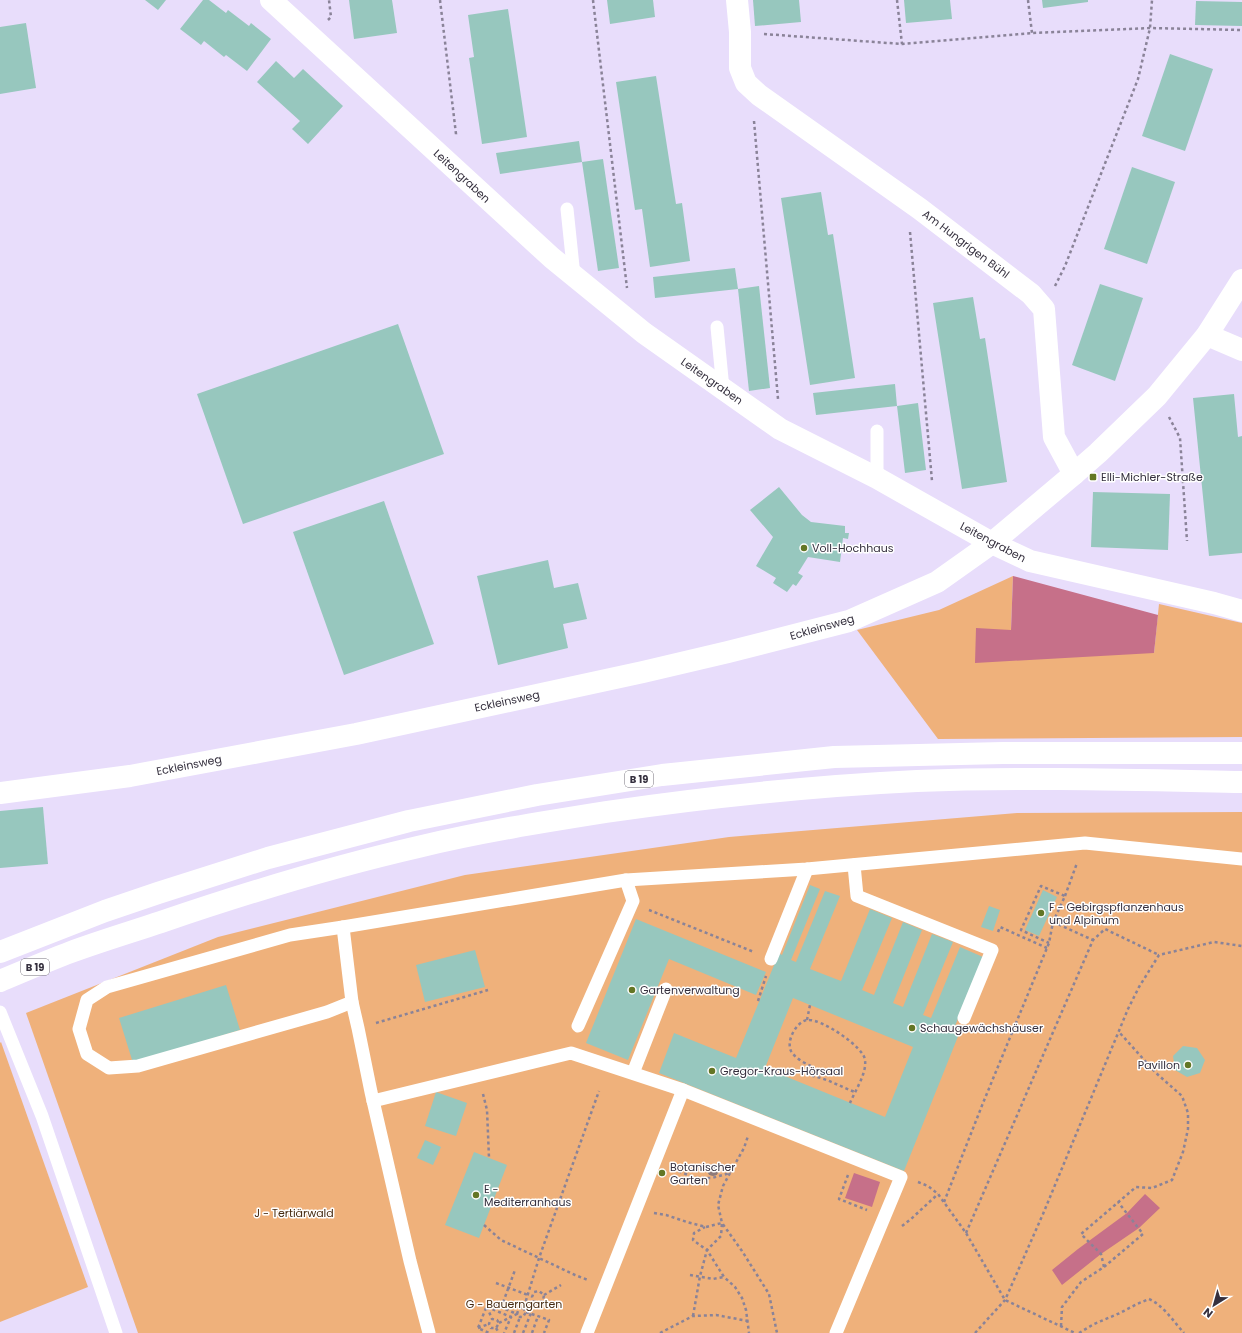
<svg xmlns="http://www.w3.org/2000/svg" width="1242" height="1333" font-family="Poppins,sans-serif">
  <rect width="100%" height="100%" fill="#e8ddfb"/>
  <g fill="#efb17b">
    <path d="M1013 576 1011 630 1154 653 1159 604 1242 623V737L938 739 857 630 939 610Z"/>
    <path d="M1242 812V1333H138L26 1013 218 937 465 875 729 837 1017 813Z"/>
    <path d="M1 1042 88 1287 0 1322V1043Z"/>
  </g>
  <g fill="#c67089">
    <path d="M1013 576 1158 615 1154 653 975 663 976 628 1011 630Z"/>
    <path d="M854 1173 880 1182 872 1207 845 1198Z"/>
    <path d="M1145 1194 1160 1208 1139 1228 1101 1254 1062 1285 1052 1270 1078 1249 1127 1213Z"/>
  </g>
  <g fill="#97c7be" fill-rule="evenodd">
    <path d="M145 0H166L158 10Z"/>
    <path d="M203 0H209L226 13 228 10 249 26 251 23 271 39 247 71 226 55 224 57 204 41 201 45 180 29Z"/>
    <path d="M349 0H392L397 33 354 39Z"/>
    <path d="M607 0H653L655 17 610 24Z"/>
    <path d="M753 0H799L801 22 755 26Z"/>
    <path d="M904 0H950L952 19 906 23Z"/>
    <path d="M1042 0H1088V2L1043 8Z"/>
    <path d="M1196 1 1242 2V26L1195 25Z"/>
    <path d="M508 9 527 137 482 144 469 58 474 57 468 15Z"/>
    <path d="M26 23 36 88 0 94V27Z"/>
    <path d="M1170 54 1213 69 1185 151 1142 136Z"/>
    <path d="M276 61 294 78 303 69 343 106 308 144 292 129 300 121 257 82Z"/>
    <path d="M656 76 676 204 682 203 690 261 650 267 642 209 635 210 616 82Z"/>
    <path d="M579 141 582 162 500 174 496 153Z"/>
    <path d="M603 159 619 268 598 271 582 162Z"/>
    <path d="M1132 167 1175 182 1147 264 1104 249Z"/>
    <path d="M821 192 828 235 833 234 855 378 810 385 781 198Z"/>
    <path d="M735 268 738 289 655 298 653 277Z"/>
    <path d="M1100 284 1143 298 1115 381 1072 365Z"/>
    <path d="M759 286 770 388 749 391 738 289Z"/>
    <path d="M973 297 980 339 985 338 1007 482 962 489 933 303Z"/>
    <path d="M398 324 444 454 243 524 197 394Z"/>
    <path d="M895 384 897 406 918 403 926 470 905 473 897 406 816 415 813 393Z"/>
    <path d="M1234 394 1238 437 1242 436V553L1209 556 1193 398Z"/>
    <path d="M779 487 802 515 811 522 845 526V533H849L848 539 843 538 840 562 808 557 798 573 803 576 796 586 793 584 787 592 773 583 776 578 756 566 773 537 750 510Z"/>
    <path d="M1093 492 1170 494 1168 550 1091 547Z"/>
    <path d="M384 501 434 644 344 675 293 532Z"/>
    <path d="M548 560 554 588 578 583 587 619 563 624 568 648 498 665 477 576Z"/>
    <path d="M43 807 48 864 0 868V811Z"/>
    <path d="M810 885 820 889 791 960 796 962 825 891 840 896 810 969 841 981 870 909 892 918 862 990 874 995 903 922 922 930 893 1003 903 1007 932 934 953 942 923 1015 931 1018 960 947 983 957 955 1026 961 1029 904 1171 659 1073 674 1033 736 1058 779 953 782 955ZM793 998 913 1047 885 1117 765 1068Z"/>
    <path d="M1043 890 1057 897 1039 936 1025 930Z"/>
    <path d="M989 906 1000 910 993 931 981 927Z"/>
    <path d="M636 919 766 972 756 995 669 959 628 1060 586 1043Z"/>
    <path d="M475 950 485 987 425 1002 416 965Z"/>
    <path d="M226 985 240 1030 133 1063 119 1018Z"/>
    <path d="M1183 1046 1197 1048 1205 1060 1200 1073 1187 1077 1175 1070 1173 1056Z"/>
    <path d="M436 1092 467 1103 456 1136 425 1126Z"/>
    <path d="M425 1140 441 1147 433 1165 417 1158Z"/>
    <path d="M474 1152 507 1165 479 1238 445 1225Z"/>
  </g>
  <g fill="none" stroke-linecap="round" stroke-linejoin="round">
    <g stroke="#8a8398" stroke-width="2.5" stroke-dasharray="3 3" stroke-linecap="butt">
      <path d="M440 0 456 134 455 136"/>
      <path d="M593 0 627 288"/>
      <path d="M897 0 902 44"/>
      <path d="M1028 0 1032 33"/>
      <path d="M328 20 331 17 329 0"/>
      <path d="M764 34 902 44 1032 33 1150 28 1242 30"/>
      <path d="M754 121 778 399"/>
      <path d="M910 232 932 481"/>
      <path d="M1055 286 1065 266 1138 79 1150 28 1152 0"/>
      <path d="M1169 417 1180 438 1187 541"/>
      <path d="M1065 896 1077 863"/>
      <path d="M649 910 754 952"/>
      <path d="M1053 922 1093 940"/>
      <path d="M998 932 1000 927 1047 948"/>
      <path d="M758 1001 766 976"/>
      <path d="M807 1020 810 1005"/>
      <path d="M376 1023 488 990"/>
      <path d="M483 1094 487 1110 489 1158"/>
      <path d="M850 1103C855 1091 867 1073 865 1060 864 1047 821 1018 807 1020 796 1022 786 1041 791 1051 795 1058 804 1063 811 1066L813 1076C828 1079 841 1087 855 1092"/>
      <path d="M673 1169 696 1178H712L730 1173 744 1148 748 1136"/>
      <path d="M730 1173 723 1186 718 1205 722 1223 721 1236 707 1250 724 1277 735 1287 742 1298 746 1310 749 1333"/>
      <path d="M848 1175 839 1199 867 1210"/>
      <path d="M918 1182 928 1186 938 1194 966 1233 1005 1300 1075 1333"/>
      <path d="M944 1202 983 1103 1049 943 1053 922 1065 896 1041 886 1021 930 1049 943"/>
      <path d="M654 1213 666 1215 687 1222 706 1227 722 1223 742 1251 769 1294 777 1333"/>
      <path d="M484 1225 501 1240 575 1275 588 1280"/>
      <path d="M902 1226 911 1219 938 1194"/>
      <path d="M966 1233 1093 940 1105 929 1159 955"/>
      <path d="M1104 1267 1143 1234 1118 1202"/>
      <path d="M690 1275 713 1279 724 1277"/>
      <path d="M496 1283 528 1295"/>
      <path d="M544 1295 561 1285"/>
      <path d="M487 1307 511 1317 517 1314 488 1302"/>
      <path d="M487 1307 492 1319 497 1320 499 1323 496 1328H491L489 1324 490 1321 492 1319"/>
      <path d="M524 1307 533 1301 538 1303 543 1301 544 1295 539 1291 534 1292 532 1297 533 1301"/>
      <path d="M486 1308 478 1328 489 1333"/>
      <path d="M501 1308 515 1270"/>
      <path d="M523 1308 526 1312 523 1317H520L517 1314 519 1308H523L524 1307 539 1258 599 1091"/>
      <path d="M526 1312 549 1320 544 1333"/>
      <path d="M693 1316 700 1276 707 1250 693 1240 694 1233 705 1227"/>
      <path d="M499 1323 511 1317 504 1333"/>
      <path d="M1061 1326 1062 1307 1081 1282 1104 1267 1101 1254 1081 1234 1136 1187 1152 1188 1172 1180 1183 1152 1188 1129V1113L1182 1096 1156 1073 1119 1032"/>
      <path d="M478 1328 489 1324"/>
      <path d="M496 1328 499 1333"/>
      <path d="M514 1333 520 1317"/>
      <path d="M523 1333 531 1313"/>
      <path d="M532 1333 538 1316"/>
      <path d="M660 1333 693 1316 716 1315 748 1321"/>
      <path d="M975 1333 1005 1300 1043 1214 1128 1009 1139 987 1159 955 1214 942 1242 946"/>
      <path d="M1079 1333 1094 1324 1120 1313 1137 1304 1149 1299C1163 1305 1174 1322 1184 1333"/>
    </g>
    <g stroke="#fff" stroke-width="13">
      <path d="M567 209 574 276"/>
      <path d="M717 327 723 389"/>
      <path d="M877 478V431"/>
      <path d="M854 865 857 896 992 950 964 1018"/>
      <path d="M343 927 290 935 107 987 87 1000 79 1029 87 1054 109 1068 138 1066 327 1012 352 1002"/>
      <path d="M771 959 807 869"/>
      <path d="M0 1012 42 1116 116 1333"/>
      <path d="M578 1026 633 901 626 880"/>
      <path d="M633 1073 666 989"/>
      <path d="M373 1101 571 1053 683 1090 901 1177 836 1333"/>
      <path d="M429 1333 410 1261 371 1092 358 1028 352 1002 343 927 626 880 807 869 1085 843 1242 859"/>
      <path d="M587 1333 683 1090"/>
    </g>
    <g stroke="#fff" stroke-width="22">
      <path d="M271 0 552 258 644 333 780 429 877 478 992 543 1030 561 1214 603 1242 611"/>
      <path d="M737 0 740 32V68L746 83 759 95 920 209 1031 294 1044 309 1054 437 1074 474"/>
      <path d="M1207 335 1242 350"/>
      <path d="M0 793 130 776 356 734 643 672 728 652 849 621 937 582 992 543 1074 474 1098 453 1157 396 1207 335 1242 280"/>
    </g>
    <g stroke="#fff" stroke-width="22">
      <path d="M0 952 105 911 158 893 268 858 409 821 537 795 662 775 834 757 1003 753H1242"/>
      <path d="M0 981C24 971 47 961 71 952 101 941 131 932 161 922 246 893 331 867 418 847 480 832 543 822 606 812 709 797 813 786 917 781 1025 777 1134 780 1242 782"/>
    </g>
  </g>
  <circle fill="#8f7b7a" cx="713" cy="1170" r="6"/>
  <g fill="#637625" stroke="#fff" stroke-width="1.5">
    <rect x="1089" y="473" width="8" height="8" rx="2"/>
    <circle cx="804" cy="548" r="4"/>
    <circle cx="1041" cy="913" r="4"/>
    <circle cx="632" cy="990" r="4"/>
    <circle cx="912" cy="1028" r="4"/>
    <circle cx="1188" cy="1065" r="4"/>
    <circle cx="712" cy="1071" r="4"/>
    <circle cx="662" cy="1173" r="4"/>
    <circle cx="476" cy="1195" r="4"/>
  </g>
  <g text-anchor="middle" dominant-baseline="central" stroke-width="3" stroke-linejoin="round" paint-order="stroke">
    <g fill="#fff" stroke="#726e78" stroke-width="1">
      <rect x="625" y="771" width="28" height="16" rx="3"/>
      <rect x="21" y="959" width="28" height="16" rx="3"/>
    </g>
    <g font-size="10" font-weight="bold" fill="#35303e">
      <text x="639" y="779">B 19</text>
      <text x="35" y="967">B 19</text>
    </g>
    <g font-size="11" fill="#35303e" stroke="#fff">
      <text transform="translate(462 176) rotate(43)">Leitengraben</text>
      <text transform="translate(966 244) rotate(37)">Am Hungrigen Bühl</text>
      <text transform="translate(712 381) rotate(35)">Leitengraben</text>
      <text transform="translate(993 542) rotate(28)">Leitengraben</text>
      <text transform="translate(822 627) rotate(-16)">Eckleinsweg</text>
      <text transform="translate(507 701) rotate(-12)">Eckleinsweg</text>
      <text transform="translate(189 765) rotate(-11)">Eckleinsweg</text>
    </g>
    <g font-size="11" fill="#35303e" stroke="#fff" text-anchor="start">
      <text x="1101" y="477">Elli-Michler-Straße</text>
      <text x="812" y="548">Voll-Hochhaus</text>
      <text x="1049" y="907">F - Gebirgspflanzenhaus<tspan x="1049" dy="13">und Alpinum</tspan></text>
      <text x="640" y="990">Gartenverwaltung</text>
      <text x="920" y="1028">Schaugewächshäuser</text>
      <text x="1180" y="1065" text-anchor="end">Pavillon</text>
      <text x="720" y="1071">Gregor-Kraus-Hörsaal</text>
      <text x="670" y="1167">Botanischer<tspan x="670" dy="13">Garten</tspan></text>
      <text x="484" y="1189">E -<tspan x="484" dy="13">Mediterranhaus</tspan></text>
    </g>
    <g font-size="11" fill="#472b11" stroke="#fff">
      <text x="294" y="1213">J - Tertiärwald</text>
      <text x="514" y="1304">G - Bauerngarten</text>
    </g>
  </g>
  <g transform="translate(1214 1305) rotate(217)" stroke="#ffffff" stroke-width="3" paint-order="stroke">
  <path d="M0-3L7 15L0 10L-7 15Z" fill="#35303e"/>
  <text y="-6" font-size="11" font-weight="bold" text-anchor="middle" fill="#35303e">N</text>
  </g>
</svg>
